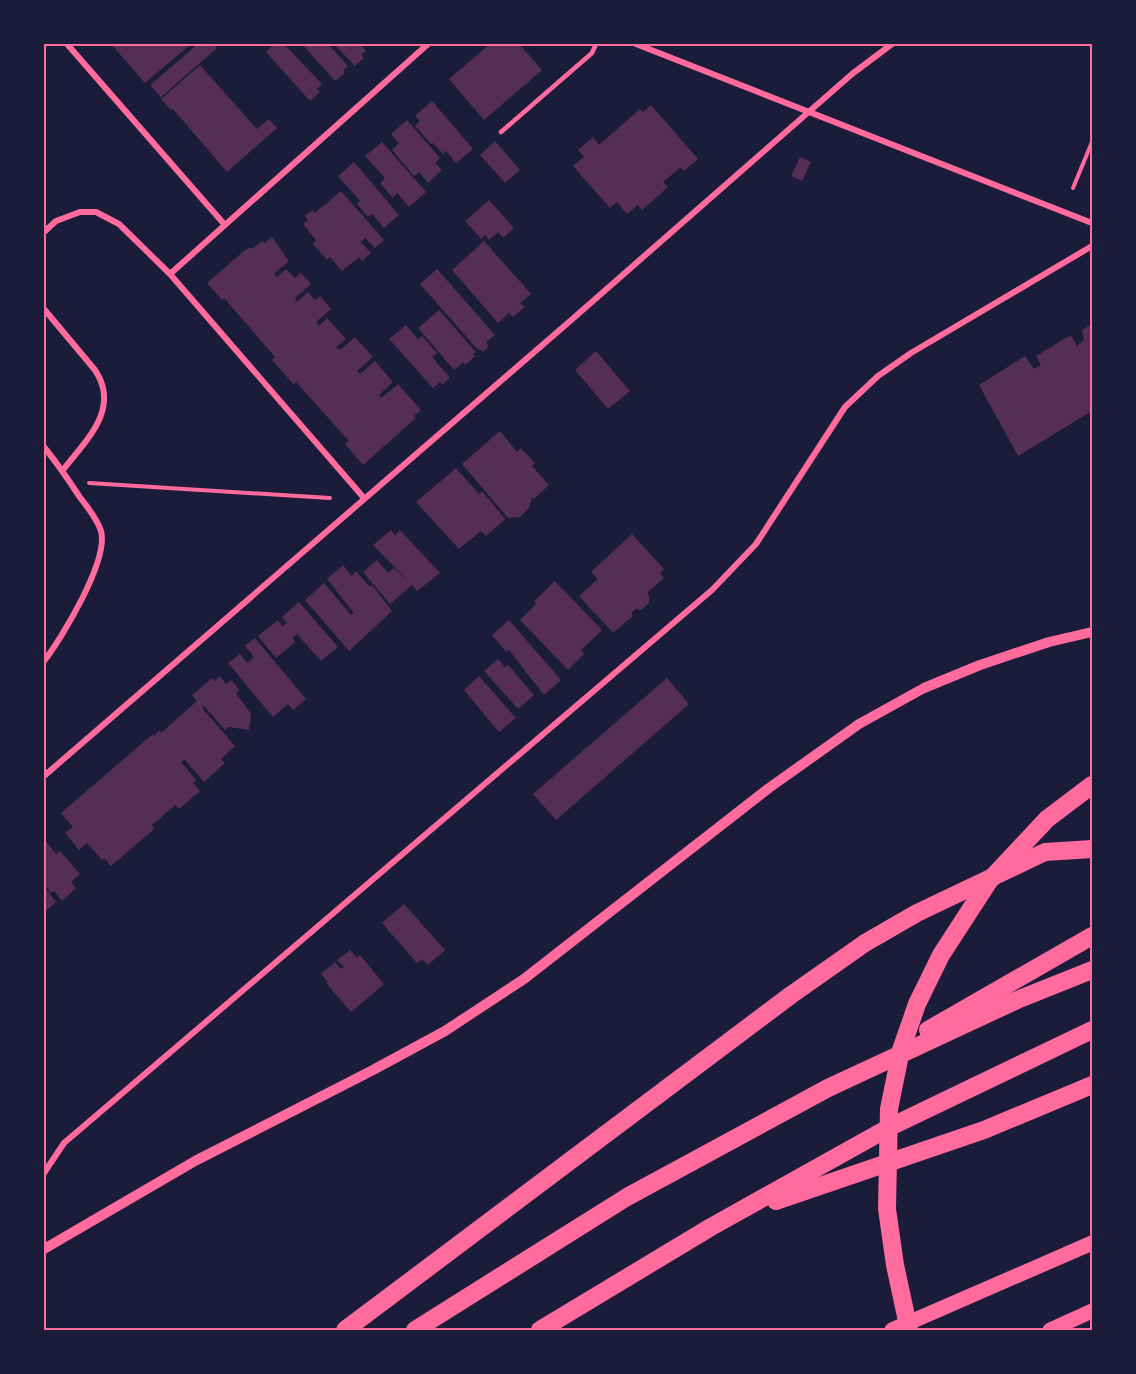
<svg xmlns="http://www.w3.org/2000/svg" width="1136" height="1374" font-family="'Roboto Condensed',sans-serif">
  <rect width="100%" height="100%" fill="#1b1b3a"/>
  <g fill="#542f53">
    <path d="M111 44H191L145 83Z"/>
    <path d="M198 44H213L217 48 161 97 150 85Z"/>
    <path d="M268 44H284L322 84 317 89 320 92 310 101 266 52 271 47Z"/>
    <path d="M302 44H328L348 66 343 71 345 73 335 81 334 80Z"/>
    <path d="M334 44H360L366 51 361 55 364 58 355 66Z"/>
    <path d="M490 44H519L542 70 484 120 449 79Z"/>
    <path d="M200 65 257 129 269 119 277 128 227 172 173 109 171 110 161 99Z"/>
    <path d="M432 101 473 149 456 163 446 151 443 154 433 143 431 144 415 126 420 121 415 116Z"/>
    <path d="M651 105 698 159 684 171 681 167 663 182 668 187 642 210 638 205 627 214 617 202 610 208 573 166 584 157 578 150 593 137 599 145 640 109 643 112Z"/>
    <path d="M407 120 440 158 435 163 442 170 428 183 419 172 414 176 392 150 399 143 391 134Z"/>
    <path d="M495 141 520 170 505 183 480 155Z"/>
    <path d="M382 142 426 192 409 207 397 193 393 198 380 183 385 178 365 156Z"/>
    <path d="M800 157 811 162 802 181 791 176Z"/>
    <path d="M354 162 399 215 384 228 372 214 368 217 357 204 360 201 338 176Z"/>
    <path d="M341 191 384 240 375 248 365 238 361 242 371 253 362 261 359 257 342 271 330 257 327 260 313 244 316 240 303 224 308 220 305 216 312 210 315 213Z"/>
    <path d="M489 200 514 228 503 238 498 232 489 240 485 235 481 239 465 221Z"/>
    <path d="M272 237 289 261 274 274 277 277 286 269 295 278 301 273 311 284 295 298 297 302 308 292 315 300 320 296 331 309 316 322 319 326 327 318 346 339 336 347 340 350 355 337 373 357 357 371 360 374 375 361 393 382 379 395 381 398 398 384 421 410 414 416 416 418 363 465 345 444 349 441 296 382 294 385 272 360 275 357 224 298 222 300 207 283 244 251 250 247 252 249 262 241 265 243Z"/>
    <path d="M484 241 531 294 520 303 525 307 513 317 509 313 498 323 452 270Z"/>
    <path d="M437 269 495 335 486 342 489 346 483 352 479 349 478 350 420 284Z"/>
    <path d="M439 310 476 352 473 354 475 356 465 365 463 362 454 370 418 328Z"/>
    <path d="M1092 324V411L1018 456 979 385 1025 356 1034 369 1041 365 1036 356 1071 335 1077 346 1084 340 1082 330Z"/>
    <path d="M406 325 418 339 422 336 437 353 432 357 450 378 442 385 440 382 433 388 389 339Z"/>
    <path d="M596 351 630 391 608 409 575 370Z"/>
    <path d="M500 431 517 452 521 448 535 463 532 466 549 485 534 499 532 497 529 508 520 517 508 518 462 464Z"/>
    <path d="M456 468 479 494 482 491 505 519 486 536 481 531 459 549 416 502Z"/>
    <path d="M391 530 395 535 400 530 440 573 417 591 412 585 390 604 363 572 377 560 388 573 394 568 410 583 373 545Z"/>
    <path d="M632 534 664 569 660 573 664 578 647 593 649 595V603L641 610 636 609 631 613 633 616 613 633 579 596 598 579 591 572Z"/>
    <path d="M343 565 352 576 356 571 370 587 372 585 392 611 349 651 305 600 324 583 351 615 354 613 327 579Z"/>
    <path d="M555 581 602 630 581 650 584 654 568 670 520 620 536 604 534 601Z"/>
    <path d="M299 602 338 647 321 661 297 634 292 638 295 642 276 658 258 636 278 620 282 626 287 623 282 617Z"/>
    <path d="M509 620 561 680 544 695 509 650 506 652 492 635Z"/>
    <path d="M255 638 306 699 293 710 288 704 273 717 228 663 240 654 247 663 254 657 245 646Z"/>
    <path d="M498 659 505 667 508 665 534 695 518 709 484 671Z"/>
    <path d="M220 676 226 684 231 680 239 690 236 693 251 714 249 730 229 727 225 730 204 706 202 708 235 746 221 759 225 763 204 782 185 760 181 762 196 780 193 783 200 791 179 809 175 805 152 825 154 829 111 866 104 858 102 860 87 843 79 850 65 833 73 827 61 813 153 734 154 736 160 730 161 733 197 701 192 695 212 678 215 681Z"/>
    <path d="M479 676 516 718 499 732 464 690Z"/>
    <path d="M667 678 689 704 556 820 533 794Z"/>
    <path d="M44 839 56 854 60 851 80 874 71 882 76 888 62 901 54 891 51 893 44 884Z"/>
    <path d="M44 886 56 902 44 913Z"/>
    <path d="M404 904 445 950 428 965 422 959 417 963 382 923Z"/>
    <path d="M350 950 357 958 360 955 384 984 351 1012 326 983 328 982 321 974 335 962 341 969 344 967 337 960Z"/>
  </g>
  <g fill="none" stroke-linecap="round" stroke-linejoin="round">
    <g stroke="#ff6b9d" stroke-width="4">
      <path d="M1073 188 1092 142"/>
      <path d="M89 483 330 498"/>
    </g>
    <path stroke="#ff6b9d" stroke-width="4.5" d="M501 132 592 53 596 44"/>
    <g stroke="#ff6b9d" stroke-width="6">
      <path d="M67 44 224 224"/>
      <path d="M636 44 1092 223"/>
      <path d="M44 232 56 221 80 212H96L119 224 170 274 364 498"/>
      <path d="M170 274 428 44"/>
      <path d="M44 309 95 370C121 409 86 440 63 470"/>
      <path d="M44 447C57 463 68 479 79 496 87 507 97 518 101 531 109 560 62 638 44 661"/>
      <path d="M44 776 569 322 852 74 892 44"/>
      <path d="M44 1173 64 1143 712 590 756 544 845 407 878 376 911 353 1092 246"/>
    </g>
    <path stroke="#ff6b9d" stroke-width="10" d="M44 1249 195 1161 373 1070 445 1031 524 979 769 788 859 724 924 688 980 665 1049 642 1092 632"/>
    <g stroke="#ff6b9d" stroke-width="15">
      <path d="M892 1330 1092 1243"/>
      <path d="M1050 1330 1092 1311"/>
    </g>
    <g stroke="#ff6b9d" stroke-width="18">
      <path d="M928 1030 1092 936"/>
      <path d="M776 1201 984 1130 1092 1085"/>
      <path d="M345 1330 791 995 865 943 917 913 1045 852 1092 849"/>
      <path d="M415 1330 627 1197 828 1088 1017 1000 1092 970"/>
      <path d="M540 1330 711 1227 890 1127 1092 1030"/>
      <path d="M909 1330 895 1265 887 1209 889 1109 901 1050 917 1004 941 955 989 881 1047 819 1092 785"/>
    </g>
  </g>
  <rect width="1136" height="1374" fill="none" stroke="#1b1b3a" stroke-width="90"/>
  <rect x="45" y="45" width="1046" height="1284" fill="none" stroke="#ff6b9d" stroke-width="2"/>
</svg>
